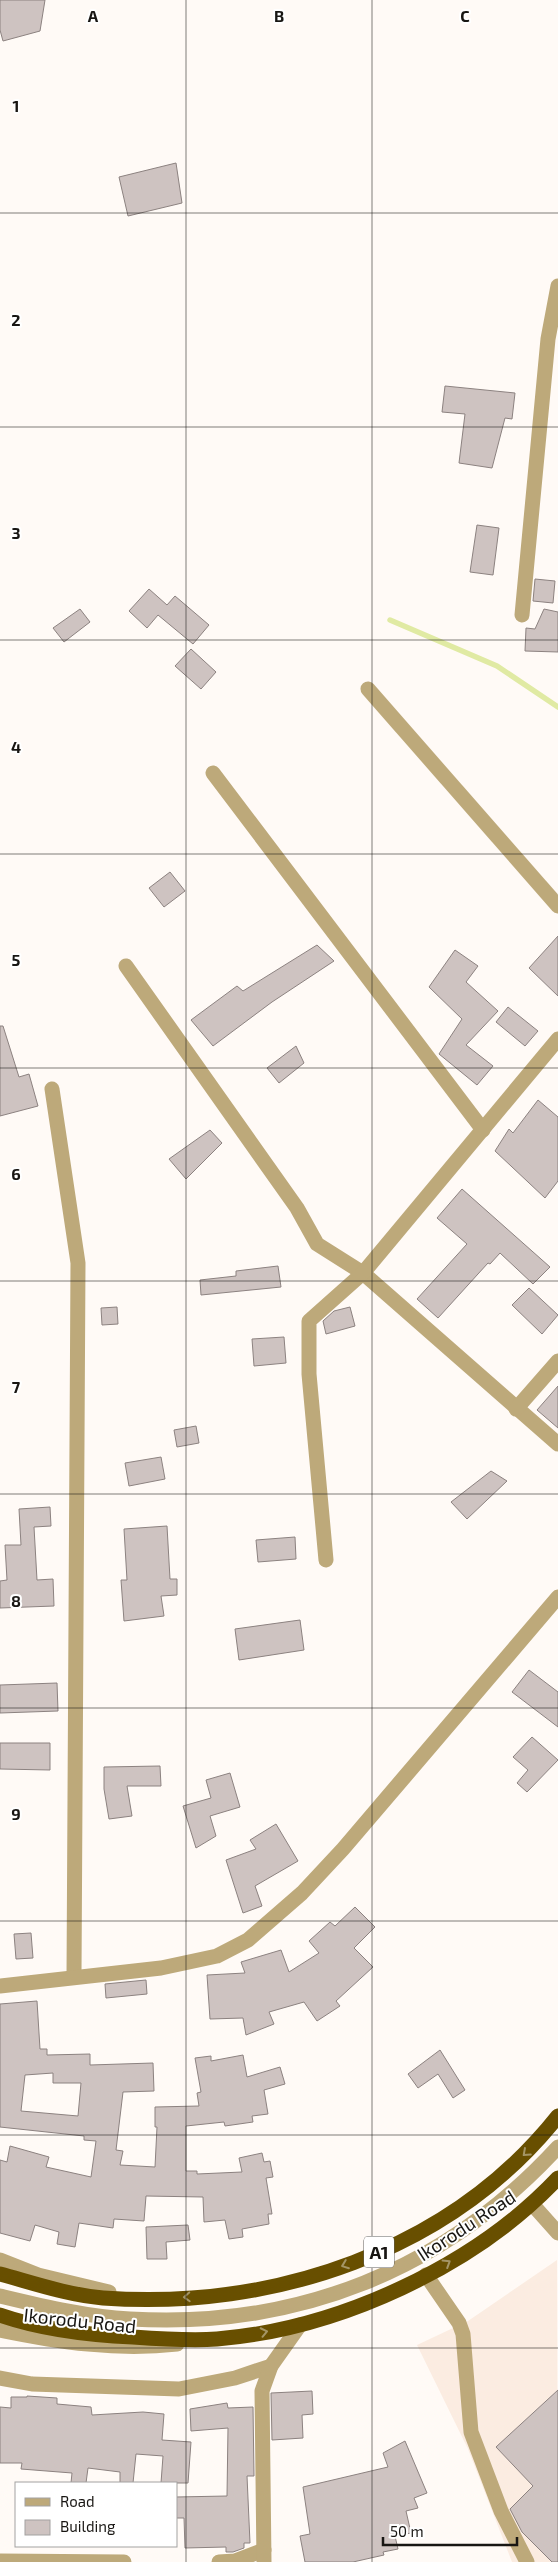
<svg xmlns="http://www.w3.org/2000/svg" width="558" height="2562" font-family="'Exo 2',sans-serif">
  <rect width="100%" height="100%" fill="#fffaf6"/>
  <path fill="#fbece1" d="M557 2260 558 2562H512L468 2449 417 2345 468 2321Z"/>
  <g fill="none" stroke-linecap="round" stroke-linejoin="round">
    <path stroke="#e0eaa3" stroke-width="5.5" d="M390 620 497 666 558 707"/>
  </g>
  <g fill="#cec3c1" stroke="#8c8280" fill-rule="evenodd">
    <path d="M0 0H45L40 31 3 41 0 30Z"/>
    <path d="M176 163 182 203 128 216 119 177Z"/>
    <path d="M445 386 515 393 512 419 505 418 492 468 459 463 465 414 442 412Z"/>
    <path d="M477 525 499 528 493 575 470 572Z"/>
    <path d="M535 579 555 581 553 603 533 601Z"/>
    <path d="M149 589 167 605 175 596 209 625 193 644 158 615 147 628 129 611Z"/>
    <path d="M80 609 90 622 64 642 53 628Z"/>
    <path d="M544 609 558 612V652L525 651 526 628 535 629Z"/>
    <path d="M191 649 216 672 201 689 175 666Z"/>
    <path d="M170 872 185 891 164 907 149 888Z"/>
    <path d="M558 936V996L529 968Z"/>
    <path d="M317 945 334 961 272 1002 213 1046 191 1020 237 986 243 991Z"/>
    <path d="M455 950 478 966 466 982 498 1011 466 1045 493 1066 477 1085 439 1054 462 1019 429 987Z"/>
    <path d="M508 1007 538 1031 525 1046 496 1022Z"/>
    <path d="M0 1026H3L19 1077 29 1074 38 1106 0 1116Z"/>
    <path d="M296 1046 304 1063 279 1083 267 1068Z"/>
    <path d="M538 1100 558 1117V1181L545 1198 495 1151 509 1129 513 1133Z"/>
    <path d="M210 1130 222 1143 186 1179 169 1159Z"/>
    <path d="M462 1189 550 1267 533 1284 500 1253 490 1264 488 1263 438 1318 417 1299 467 1244 437 1218Z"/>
    <path d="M278 1266 281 1287 201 1295 200 1280 236 1276V1271Z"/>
    <path d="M529 1288 558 1315 542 1334 512 1305Z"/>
    <path d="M117 1307 118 1324 102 1325 101 1308Z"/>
    <path d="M350 1307 355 1326 326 1334 323 1321 334 1311Z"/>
    <path d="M284 1337 286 1363 254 1366 252 1339Z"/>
    <path d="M558 1386V1428L537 1410Z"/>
    <path d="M196 1426 199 1443 177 1447 174 1430Z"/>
    <path d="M161 1457 165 1479 129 1486 125 1463Z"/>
    <path d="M491 1471 507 1481 467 1519 451 1502Z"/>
    <path d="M50 1507 51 1526 34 1527 37 1580 53 1579 54 1606 0 1608V1581L7 1580 5 1545H21L19 1509Z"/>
    <path d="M167 1526 170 1579H177V1595L161 1596 164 1616 124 1621 121 1580H127L124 1529Z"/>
    <path d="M295 1537 296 1559 258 1562 256 1540Z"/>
    <path d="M300 1620 304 1650 239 1660 235 1629Z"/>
    <path d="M529 1670 558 1692V1727L512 1692Z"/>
    <path d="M57 1683 58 1711 0 1713V1685Z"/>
    <path d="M532 1737 558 1760 527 1792 517 1783 528 1770 513 1757Z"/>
    <path d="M0 1743H50V1770L0 1769Z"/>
    <path d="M160 1766 161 1786H127L132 1816 109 1819 104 1789V1767Z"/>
    <path d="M230 1773 240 1807 210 1816 216 1836 196 1848 183 1806 211 1798 206 1780Z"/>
    <path d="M276 1824 298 1861 255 1886 262 1906 243 1913 226 1860 256 1849 250 1840Z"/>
    <path d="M355 1907 375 1927 354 1948 373 1967 336 2001 340 2006 317 2021 304 2002 269 2012 274 2024 246 2035 243 2018 210 2019 207 1975 245 1973 241 1962 281 1950 289 1972 319 1953 309 1941 330 1922 335 1926Z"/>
    <path d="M31 1933 33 1958 16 1959 14 1934Z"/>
    <path d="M146 1980 147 1994 106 1998 105 1984Z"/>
    <path d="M37 2001 40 2049H47V2055L90 2054V2065L153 2063 154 2091 123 2092 116 2150 123 2151 120 2165 155 2167 157 2127H155V2107L199 2106 197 2093 201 2092 195 2058 211 2056V2061L243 2055 247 2077 280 2067 285 2084 264 2090 268 2114 252 2116 253 2122 225 2126 224 2122 186 2126V2171H197V2174L242 2172 239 2158 262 2153 264 2162 270 2161 273 2177 266 2178 272 2214H268L269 2224 242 2229 243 2237 229 2239 225 2220 204 2222 203 2197 146 2196 144 2221 114 2219 113 2228 79 2223 75 2247 57 2244 59 2232 35 2225 30 2241 0 2233V2160L7 2162 10 2146 49 2157 46 2167 91 2177 96 2141 84 2140V2136L0 2127V2004ZM53 2073V2083H81L78 2116 21 2111 25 2075Z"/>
    <path d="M440 2050 465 2090 453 2098 438 2074 418 2088 408 2074Z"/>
    <path d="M188 2225 190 2240 166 2242 167 2259H147L146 2227Z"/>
    <path d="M558 2390V2562H552L522 2532 510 2509 533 2486 496 2447Z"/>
    <path d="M312 2391 313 2414 302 2415 303 2438 272 2440 271 2393Z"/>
    <path d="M27 2396 57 2398V2404L91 2407 92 2415 143 2412 164 2414 162 2440 191 2442 188 2483H161L163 2456 136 2454 133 2483H120V2472L88 2468 86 2483H71L72 2473 21 2469 22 2463H0V2407L11 2408V2397H27Z"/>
    <path d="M227 2403 228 2408 253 2407 254 2476H247L250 2543H244V2548L233 2552H226V2547L185 2548 184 2518H176V2497L227 2496 228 2428 191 2431 190 2409Z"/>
    <path d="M405 2441 427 2493 414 2498 418 2508 406 2511 411 2533 395 2536 398 2549 383 2552 384 2555 353 2562H305L300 2536 310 2534 303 2487 388 2467 383 2453Z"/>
  </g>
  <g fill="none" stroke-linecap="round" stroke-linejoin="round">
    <g stroke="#bda97a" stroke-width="15">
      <path d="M522 615 548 339 558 286"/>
      <path d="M368 689 558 906"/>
      <path d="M213 773 483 1130"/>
      <path d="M126 966 297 1208 317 1244 363 1273 558 1444"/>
      <path d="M52 1089 78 1263 74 1976"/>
      <path d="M516 1409 558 1361"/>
      <path d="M326 1560 309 1374V1321L363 1273 558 1039"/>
      <path d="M0 1986 161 1968 217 1956 248 1940 302 1893 343 1849 558 1597"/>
      <path d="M533 2205 558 2233"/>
      <path d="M0 2260 38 2275 109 2292"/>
      <path d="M426 2275 459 2323 463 2334 471 2432 501 2511 527 2562"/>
      <path d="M0 2296C42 2306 87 2317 130 2319 297 2329 445 2270 558 2147"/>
      <path d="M0 2330C58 2342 118 2351 177 2344"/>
      <path d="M0 2378 32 2384 179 2389 235 2378 271 2366"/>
      <path d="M0 2561 124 2562"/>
      <path d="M219 2562 235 2561 264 2550"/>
      <path d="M264 2562 262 2391 271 2366 300 2325"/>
    </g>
    <g stroke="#684f00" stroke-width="15">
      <path d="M0 2274C33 2283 68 2295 103 2298 273 2310 450 2252 558 2116"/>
      <path d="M0 2315C43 2330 88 2335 133 2337 161 2339 189 2341 217 2339 338 2329 474 2267 558 2178"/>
    </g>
  </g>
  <defs><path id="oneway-chevron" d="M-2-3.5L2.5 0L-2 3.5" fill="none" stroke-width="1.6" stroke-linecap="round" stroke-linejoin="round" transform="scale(1.25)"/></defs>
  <g stroke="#a49566">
    <use href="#oneway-chevron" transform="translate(526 2153) rotate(138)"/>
    <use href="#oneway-chevron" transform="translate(447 2263) rotate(-32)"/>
    <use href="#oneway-chevron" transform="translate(345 2265) rotate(159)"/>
    <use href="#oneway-chevron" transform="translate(187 2297) rotate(177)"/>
    <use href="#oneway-chevron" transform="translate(264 2332) rotate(-12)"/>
  </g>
  <path fill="none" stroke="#181613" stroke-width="1" stroke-opacity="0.55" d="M186 0V2562M372 0V2562M0 213H558M0 427H558M0 640H558M0 854H558M0 1068H558M0 1281H558M0 1494H558M0 1708H558M0 1921H558M0 2135H558M0 2348H558"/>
  <g text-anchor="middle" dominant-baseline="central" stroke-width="4" stroke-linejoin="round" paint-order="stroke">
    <rect fill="#fff" stroke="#5d5c5a" stroke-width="1" x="364" y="2236.5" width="30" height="31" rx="4"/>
    <g font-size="18" font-weight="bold" fill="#181613">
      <text x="379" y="2252">A1</text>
    </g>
    <g font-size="19" fill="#181613" stroke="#fff">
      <text transform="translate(466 2225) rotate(-33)">Ikorodu Road</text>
      <text transform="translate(80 2320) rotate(6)">Ikorodu Road</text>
    </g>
  </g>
  <g font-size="16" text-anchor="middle" font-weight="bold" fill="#181613" stroke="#fff" stroke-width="4" stroke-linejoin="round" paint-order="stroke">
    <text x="93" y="22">A</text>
    <text x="279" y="22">B</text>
    <text x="465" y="22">C</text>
    <text x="16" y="112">1</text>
    <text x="16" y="326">2</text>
    <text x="16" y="539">3</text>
    <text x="16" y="753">4</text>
    <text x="16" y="966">5</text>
    <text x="16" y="1180">6</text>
    <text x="16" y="1393">7</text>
    <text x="16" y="1607">8</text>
    <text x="16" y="1820">9</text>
  </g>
  <rect x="15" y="2482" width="162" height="65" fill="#ffffff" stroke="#a3a2a1"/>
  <rect x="25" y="2498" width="25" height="8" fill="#bda97a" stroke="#a3a2a1"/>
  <text x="60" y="2507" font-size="15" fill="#181613">Road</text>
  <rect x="25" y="2520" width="25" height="15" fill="#cec3c1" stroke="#a3a2a1"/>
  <text x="60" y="2532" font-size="15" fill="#181613">Building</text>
  <path d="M383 2537v8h134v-8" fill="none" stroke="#181613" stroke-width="2.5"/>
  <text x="390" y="2537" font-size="15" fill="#181613" stroke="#ffffff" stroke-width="4" paint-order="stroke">50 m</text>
</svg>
